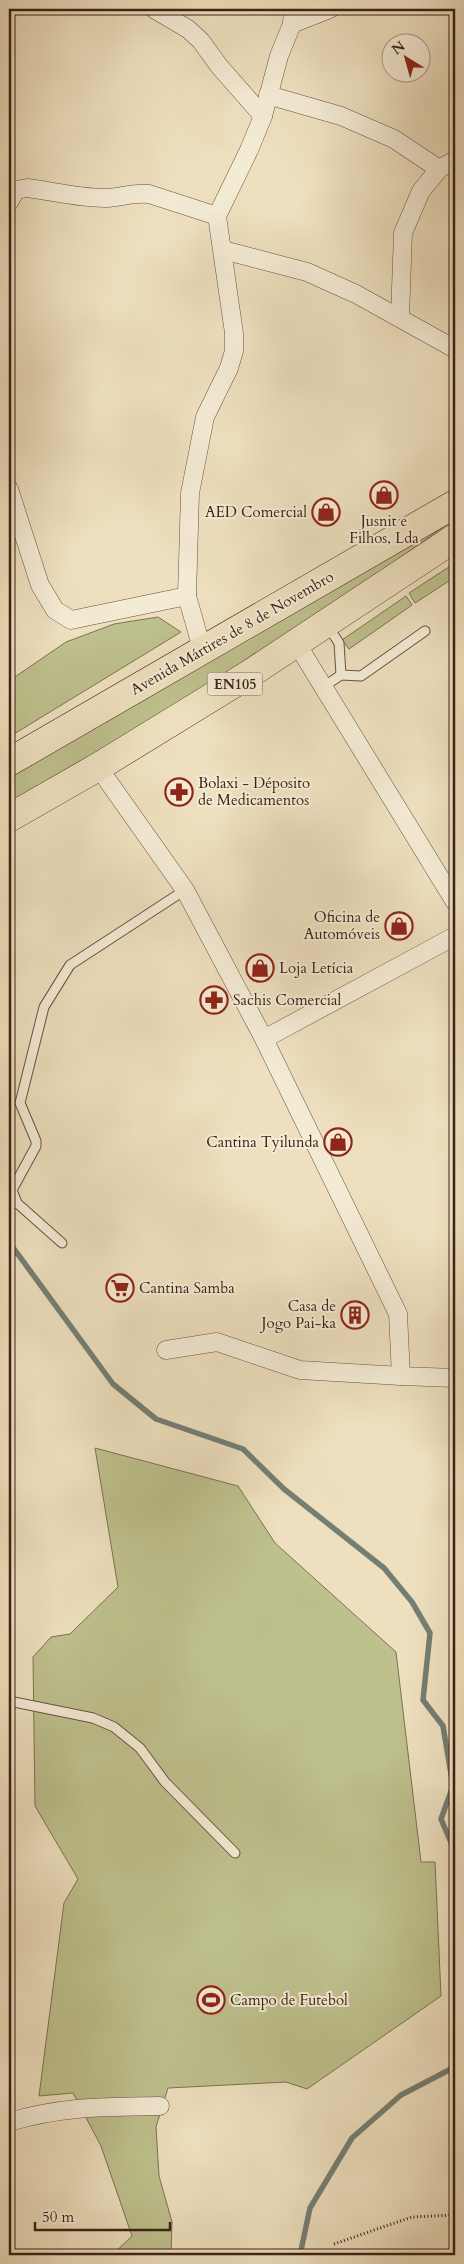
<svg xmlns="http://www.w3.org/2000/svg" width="464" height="2264" font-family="Cardo,serif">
  <rect width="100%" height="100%" fill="#eee0bf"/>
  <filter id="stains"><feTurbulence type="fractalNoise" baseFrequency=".004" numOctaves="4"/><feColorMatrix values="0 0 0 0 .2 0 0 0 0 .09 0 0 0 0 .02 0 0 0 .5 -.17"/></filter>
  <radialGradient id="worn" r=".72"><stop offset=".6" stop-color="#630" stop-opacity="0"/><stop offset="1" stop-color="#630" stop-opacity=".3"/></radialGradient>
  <g fill="#bec18e" stroke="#7d7152">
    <path d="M455 519 287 637 9 805V777Z"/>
    <path d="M455 563V577L415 603 409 593Z"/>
    <path d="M406 596 412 605 349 649 342 640Z"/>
    <path d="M158 617 181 632 9 737V681L66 642 114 624Z"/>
    <path d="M95 1448 238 1486 275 1543 396 1652 421 1862H435L441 1996 307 2089 286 2082 168 2088 156 2127 159 2176 172 2222 171 2255H112L132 2236 101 2146 73 2093 39 2096 64 1903 78 1879 35 1806 33 1657 51 1637 70 1634 118 1587Z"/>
  </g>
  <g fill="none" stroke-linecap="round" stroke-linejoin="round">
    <g stroke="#747f74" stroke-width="5.5">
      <path d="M9 1242 113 1384 156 1419 243 1449 284 1489 384 1568 412 1602 430 1633 423 1700 443 1726 453 1786 441 1819 455 1852"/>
      <path d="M300 2255 310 2208 352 2138 401 2095 449 2070 455 2064"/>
    </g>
    <g stroke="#685140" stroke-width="11">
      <g id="service">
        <path d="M327 625 339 643 341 675 361 676 425 631"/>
        <path d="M323 687 341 675"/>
        <path d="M62 1243 17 1203 12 1190 36 1146V1141L20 1103 44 1007 70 965 185 890"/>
        <path d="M9 1701 93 1718 114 1727 140 1748 165 1782 235 1853"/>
      </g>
    </g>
    <g stroke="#685140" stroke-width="19">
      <g id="minor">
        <path d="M154 9 188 29 201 41 219 66 263 116"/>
        <path d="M292 24 330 9"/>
        <path d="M268 95 341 116 394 139 439 169"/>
        <path d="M9 202 16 190 27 188C52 191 78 198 104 198 119 198 134 192 149 194L217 216"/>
        <path d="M223 250 307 272 356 294 455 349"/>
        <path d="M400 317 403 233 421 191 439 169 455 160"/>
        <path d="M9 489 40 585 55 610 71 620 187 596"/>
        <path d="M297 644 455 902"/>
        <path d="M202 649 187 596 190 493 205 417 229 368 234 351V333L217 216 249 150 263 116 279 56 292 24 293 9"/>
        <path d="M98 767 185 890 264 1039 398 1314 401 1376 455 1378"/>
        <path d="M264 1039 455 936"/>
        <path d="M166 1350 217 1342 300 1370 401 1376"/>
        <path d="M9 2122C63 2106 105 2107 160 2106"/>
      </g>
    </g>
    <g stroke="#3c2115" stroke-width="29">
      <g id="primary">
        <path d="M9 762 455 504"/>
        <path d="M9 818 98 767 248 675 455 538"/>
      </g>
    </g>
    <path stroke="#3c2115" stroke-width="3" stroke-dasharray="1 2.5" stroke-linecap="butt" d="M334 2244 412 2217 455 2215"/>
    <use href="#service" stroke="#f4ebd5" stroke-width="9"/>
    <use href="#minor" stroke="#f4ebd5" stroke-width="18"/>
    <use href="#primary" stroke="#eee0bf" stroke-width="28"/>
  </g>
  <defs>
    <g id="shop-ring" transform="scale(1.4375)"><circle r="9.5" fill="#f4ebd5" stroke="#8f2418" stroke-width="1.5"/><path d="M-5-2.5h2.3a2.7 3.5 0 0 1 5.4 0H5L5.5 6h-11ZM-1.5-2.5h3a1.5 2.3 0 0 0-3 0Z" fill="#8f2418"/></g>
    <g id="pharmacy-ring" transform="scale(1.4375)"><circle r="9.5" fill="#f4ebd5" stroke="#8f2418" stroke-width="1.5"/><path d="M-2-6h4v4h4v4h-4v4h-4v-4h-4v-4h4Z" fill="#8f2418"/></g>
    <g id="supermarket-ring" transform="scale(1.4375)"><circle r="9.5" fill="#f4ebd5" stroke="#8f2418" stroke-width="1.5"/><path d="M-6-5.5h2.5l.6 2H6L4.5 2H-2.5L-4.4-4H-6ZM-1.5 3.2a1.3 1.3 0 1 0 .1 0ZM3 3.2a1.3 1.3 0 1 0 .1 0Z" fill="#8f2418"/></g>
    <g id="building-ring" transform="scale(1.4375)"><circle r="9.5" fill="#f4ebd5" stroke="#8f2418" stroke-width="1.5"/><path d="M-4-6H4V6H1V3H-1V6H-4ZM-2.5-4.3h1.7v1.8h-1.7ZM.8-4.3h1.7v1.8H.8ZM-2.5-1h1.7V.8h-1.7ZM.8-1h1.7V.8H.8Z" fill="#8f2418"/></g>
    <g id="stadium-ring" transform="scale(1.4375)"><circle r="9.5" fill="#f4ebd5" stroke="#8f2418" stroke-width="1.5"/><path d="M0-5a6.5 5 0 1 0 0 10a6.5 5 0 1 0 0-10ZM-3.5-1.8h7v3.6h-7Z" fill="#8f2418"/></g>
  </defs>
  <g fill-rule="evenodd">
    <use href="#shop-ring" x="384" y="495"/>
    <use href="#shop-ring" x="326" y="512"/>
    <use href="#pharmacy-ring" x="179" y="792"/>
    <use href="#shop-ring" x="399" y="926"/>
    <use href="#shop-ring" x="260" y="968"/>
    <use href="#pharmacy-ring" x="214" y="1000"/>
    <use href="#shop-ring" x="338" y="1142"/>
    <use href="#supermarket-ring" x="120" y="1288"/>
    <use href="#building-ring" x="355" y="1315"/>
    <use href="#stadium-ring" x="211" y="2000"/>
  </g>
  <g text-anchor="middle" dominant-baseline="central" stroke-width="4" stroke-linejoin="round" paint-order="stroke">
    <rect fill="#f4ebd5" stroke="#735e4f" stroke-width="1" x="207.5" y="672.5" width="55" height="23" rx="4"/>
    <g font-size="14" font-weight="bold" fill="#3c2115">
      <text x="235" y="684">EN105</text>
    </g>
    <g font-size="15" fill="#3c2115" stroke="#f4ebd5" text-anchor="start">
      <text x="307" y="512" text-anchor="end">AED Comercial</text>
      <text x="384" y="521" text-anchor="middle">Jusnit e<tspan x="384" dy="17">Filhos, Lda</tspan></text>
      <text x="198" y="783">Bolaxi - Déposito<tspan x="198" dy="17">de Medicamentos</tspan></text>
      <text x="380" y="917" text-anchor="end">Oficina de<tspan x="380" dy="17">Automóveis</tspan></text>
      <text x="279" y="968">Loja Letícia</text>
      <text x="233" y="1000">Sachis Comercial</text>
      <text x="319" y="1142" text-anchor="end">Cantina Tyilunda</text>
      <text x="139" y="1288">Cantina Samba</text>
      <text x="336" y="1306" text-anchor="end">Casa de<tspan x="336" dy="17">Jogo Pai-ka</tspan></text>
      <text x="230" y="2000">Campo de Futebol</text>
    </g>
    <g font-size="15" fill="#3c2115" stroke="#f4ebd5">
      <text transform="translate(232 633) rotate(-30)">Avenida Mártires de 8 de Novembro</text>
    </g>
  </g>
  <rect width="464" height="2264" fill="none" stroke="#eee0bf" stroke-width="30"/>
  <rect x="10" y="10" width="444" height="2244" fill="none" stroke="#3c2115" stroke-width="2.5"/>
  <rect x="15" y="15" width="434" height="2234" fill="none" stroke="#3c2115"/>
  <g transform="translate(406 58) rotate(323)"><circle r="24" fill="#f4ebd5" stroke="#aa9a88"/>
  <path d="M0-4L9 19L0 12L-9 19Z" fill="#8f2418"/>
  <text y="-8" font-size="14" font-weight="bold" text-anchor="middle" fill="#3c2115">N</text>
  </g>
  <path d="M35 2222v8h135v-8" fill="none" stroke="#3c2115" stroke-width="2.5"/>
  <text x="42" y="2222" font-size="15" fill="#3c2115" stroke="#f4ebd5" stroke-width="4" paint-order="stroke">50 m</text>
  <rect width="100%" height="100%" filter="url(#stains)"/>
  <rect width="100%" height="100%" fill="url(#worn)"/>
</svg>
